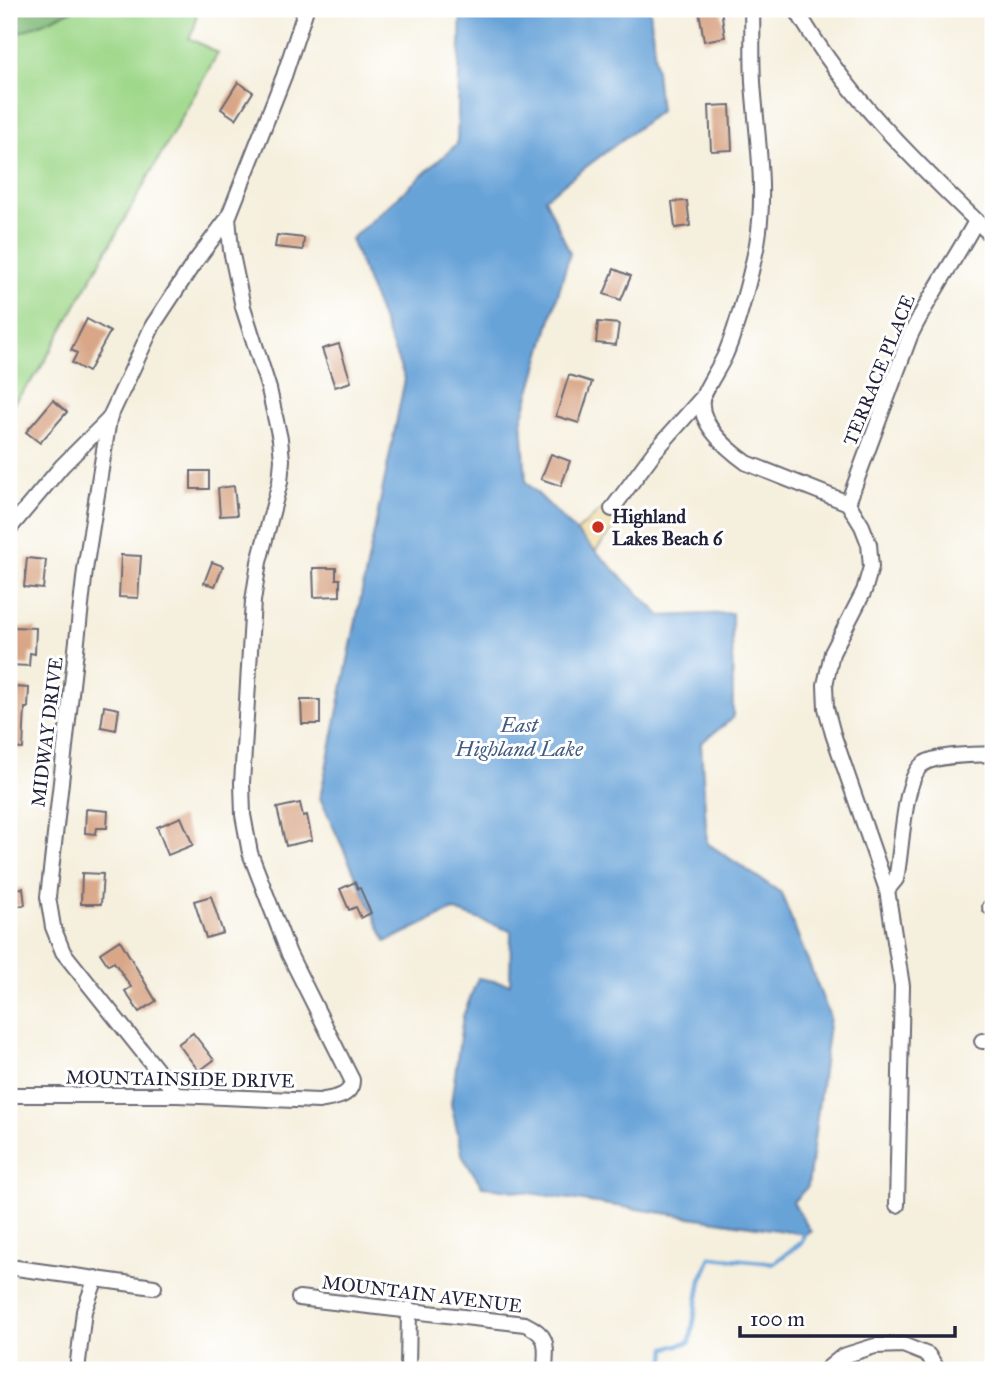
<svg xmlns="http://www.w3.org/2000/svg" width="1002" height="1379" font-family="'IM FELL Great Primer',serif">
  <rect width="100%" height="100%" fill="#fff"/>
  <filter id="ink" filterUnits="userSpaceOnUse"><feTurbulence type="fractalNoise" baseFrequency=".0143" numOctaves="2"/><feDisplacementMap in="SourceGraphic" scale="14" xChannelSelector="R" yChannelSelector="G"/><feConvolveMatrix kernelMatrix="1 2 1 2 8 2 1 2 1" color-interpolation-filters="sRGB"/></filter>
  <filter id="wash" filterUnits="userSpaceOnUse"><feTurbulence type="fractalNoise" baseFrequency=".00686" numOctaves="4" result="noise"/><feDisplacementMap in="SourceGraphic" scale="28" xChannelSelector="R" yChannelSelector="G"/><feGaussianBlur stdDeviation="1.57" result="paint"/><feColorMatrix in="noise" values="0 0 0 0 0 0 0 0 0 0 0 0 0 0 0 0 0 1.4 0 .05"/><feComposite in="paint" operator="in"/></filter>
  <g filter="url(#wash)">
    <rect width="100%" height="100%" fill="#f5efdd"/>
    <path fill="#9fd88a" stroke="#607d62" stroke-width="2" d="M75 9H197L195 26 189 38 218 53 38 373 9 408V37Z"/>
    <path fill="#7fb876" stroke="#506d58" stroke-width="2" d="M9 9H75L9 37Z"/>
    <path fill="#eeda9e" stroke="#887e6c" stroke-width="2" d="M602 509 619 523 595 551 576 532Z"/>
    <path fill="#68a3d8" stroke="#45628a" stroke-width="2" d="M461 9H650L660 111 545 198 570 253 522 419 526 482 661 616 732 613 733 718 701 743 707 843 781 893 830 1017 808 1186 793 1202 811 1232 804 1234 482 1186 463 1157 451 1104 463 1016 478 978 510 984 511 931 453 910 386 942 320 798 405 379 351 239 457 144Z"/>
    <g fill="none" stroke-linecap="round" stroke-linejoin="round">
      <path stroke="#68a3d8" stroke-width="4.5" d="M664 1370 666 1348 690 1342 701 1280 711 1257 774 1263 802 1242 804 1234"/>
    </g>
    <g id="blocks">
      <g fill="#d9a788">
        <path d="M721 9 725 37 704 41 699 11Z"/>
        <path d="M238 82 253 92 236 119 221 109Z"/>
        <path d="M730 105 732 150 711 151 709 106Z"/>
        <path d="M687 201 690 226 675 228 672 202Z"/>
        <path d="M277 235 304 238 303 250 275 247Z"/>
        <path d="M614 269 631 276 621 300 604 294Z"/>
        <path d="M87 319 110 332 88 372 72 363 77 353 71 350Z"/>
        <path d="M598 322 619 324 616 345 596 343Z"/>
        <path d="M339 344 351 382 335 387 322 349Z"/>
        <path d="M569 375 592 382 579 423 556 416Z"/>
        <path d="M53 400 67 412 40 443 26 432Z"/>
        <path d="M551 454 570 461 561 486 541 479Z"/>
        <rect x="191" y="471" width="18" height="18"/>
        <path d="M234 486 237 515 220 516 218 488Z"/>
        <path d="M121 555 141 556 138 598 119 597Z"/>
        <path d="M27 558 46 560 43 589 24 587Z"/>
        <path d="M212 562 223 566 215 586 204 583Z"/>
        <path d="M313 568H336V579H340V596L314 597Z"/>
        <path d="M13 627 36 628 35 654 30 653 29 666 10 665 9 635H13Z"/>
        <path d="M15 687 29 688 28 708H25L23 749 9 748V726H12Z"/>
        <path d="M301 700H320V724H302Z"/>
        <path d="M104 706 119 709 116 730 101 727Z"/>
        <path d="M300 803 303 816 307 815 312 840 286 846 277 808Z"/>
        <path d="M86 809 108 811 107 828H97L96 834 85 833Z"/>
        <path d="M181 817 193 845 168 855 157 827Z"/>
        <path d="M82 873 103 874 101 904H81Z"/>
        <path d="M355 882 358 889 360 888 371 913 361 918 356 907 349 910 340 889Z"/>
        <path d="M23 888 25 905 9 907V889Z"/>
        <path d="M211 896 223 933 206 938 194 901Z"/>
        <path d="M120 940 156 1001 139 1012 125 991 131 987 114 962 108 965 100 953Z"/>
        <path d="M193 1033 214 1060 199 1071 178 1044Z"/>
      </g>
    </g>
  </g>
  <g filter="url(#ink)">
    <use href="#blocks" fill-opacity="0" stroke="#6c6a74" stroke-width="2"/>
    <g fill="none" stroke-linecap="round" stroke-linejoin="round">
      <g stroke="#6c6a74" stroke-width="18">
        <g id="minor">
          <path d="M752 9C753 37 751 66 754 95 758 145 766 194 757 244 751 275 738 324 726 353 722 364 703 391 702 400 699 425 729 450 747 463L848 503 862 526 869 544 871 567 864 591 832 653 825 685 826 708 833 734 887 890 902 986 897 1205"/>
          <path d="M796 9C846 97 921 167 993 237"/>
          <path d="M109 419 85 570 48 897 53 927 63 952 177 1095"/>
          <path d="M848 503 910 336C929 296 955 260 976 221"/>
          <path d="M612 509 655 451 701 399"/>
          <path d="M9 529 62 466 109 419 153 325 192 266 228 218"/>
          <path d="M887 890 896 879C902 853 903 778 923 764 937 754 976 755 993 754"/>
          <path d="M990 907 993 906"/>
          <path d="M982 1041H993"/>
          <path d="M9 1095H177L319 1101C333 1098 352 1097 352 1080L289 954 250 853 243 815 242 783 253 601 259 562 280 482 282 460 280 439 269 389 243 307 231 250 228 218 284 76 306 9"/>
          <path d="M9 1267 154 1287"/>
          <path d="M299 1298 525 1324C550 1336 546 1345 545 1370"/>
          <path d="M77 1370 84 1311 96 1278"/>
          <path d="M408 1370 409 1309"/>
          <path d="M826 1370 843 1356 875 1346 903 1345 928 1355 938 1370"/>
        </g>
      </g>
      <use href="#minor" stroke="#fff" stroke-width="14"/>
    </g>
  </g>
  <circle fill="#c8321e" stroke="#fff" stroke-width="2.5" cx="598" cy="527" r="7"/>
  <g text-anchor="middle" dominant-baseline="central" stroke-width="6" stroke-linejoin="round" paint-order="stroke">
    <g font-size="19" fill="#22223b" stroke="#fff">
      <text transform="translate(879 370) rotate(-68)">TERRACE PLACE</text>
      <text transform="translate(47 732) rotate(-83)">MIDWAY DRIVE</text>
      <text transform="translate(180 1079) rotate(1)">MOUNTAINSIDE DRIVE</text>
      <text transform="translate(422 1294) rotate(7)">MOUNTAIN AVENUE</text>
    </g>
    <g font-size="19" font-weight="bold" fill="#22223b" stroke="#fff" text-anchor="start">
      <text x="612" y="516">Highland<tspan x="612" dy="22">Lakes Beach 6</tspan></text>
    </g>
    <g font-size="21" font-style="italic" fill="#425c82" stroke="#fff">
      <text x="519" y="725">East<tspan x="519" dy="24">Highland Lake</tspan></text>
    </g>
  </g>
  <rect width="1002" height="1379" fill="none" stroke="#fff" stroke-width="35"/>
  <path d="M740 1326v10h215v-10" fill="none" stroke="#22223b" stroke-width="3.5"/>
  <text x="750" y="1326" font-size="21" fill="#22223b" stroke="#ffffff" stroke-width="5" paint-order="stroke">100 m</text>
</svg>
